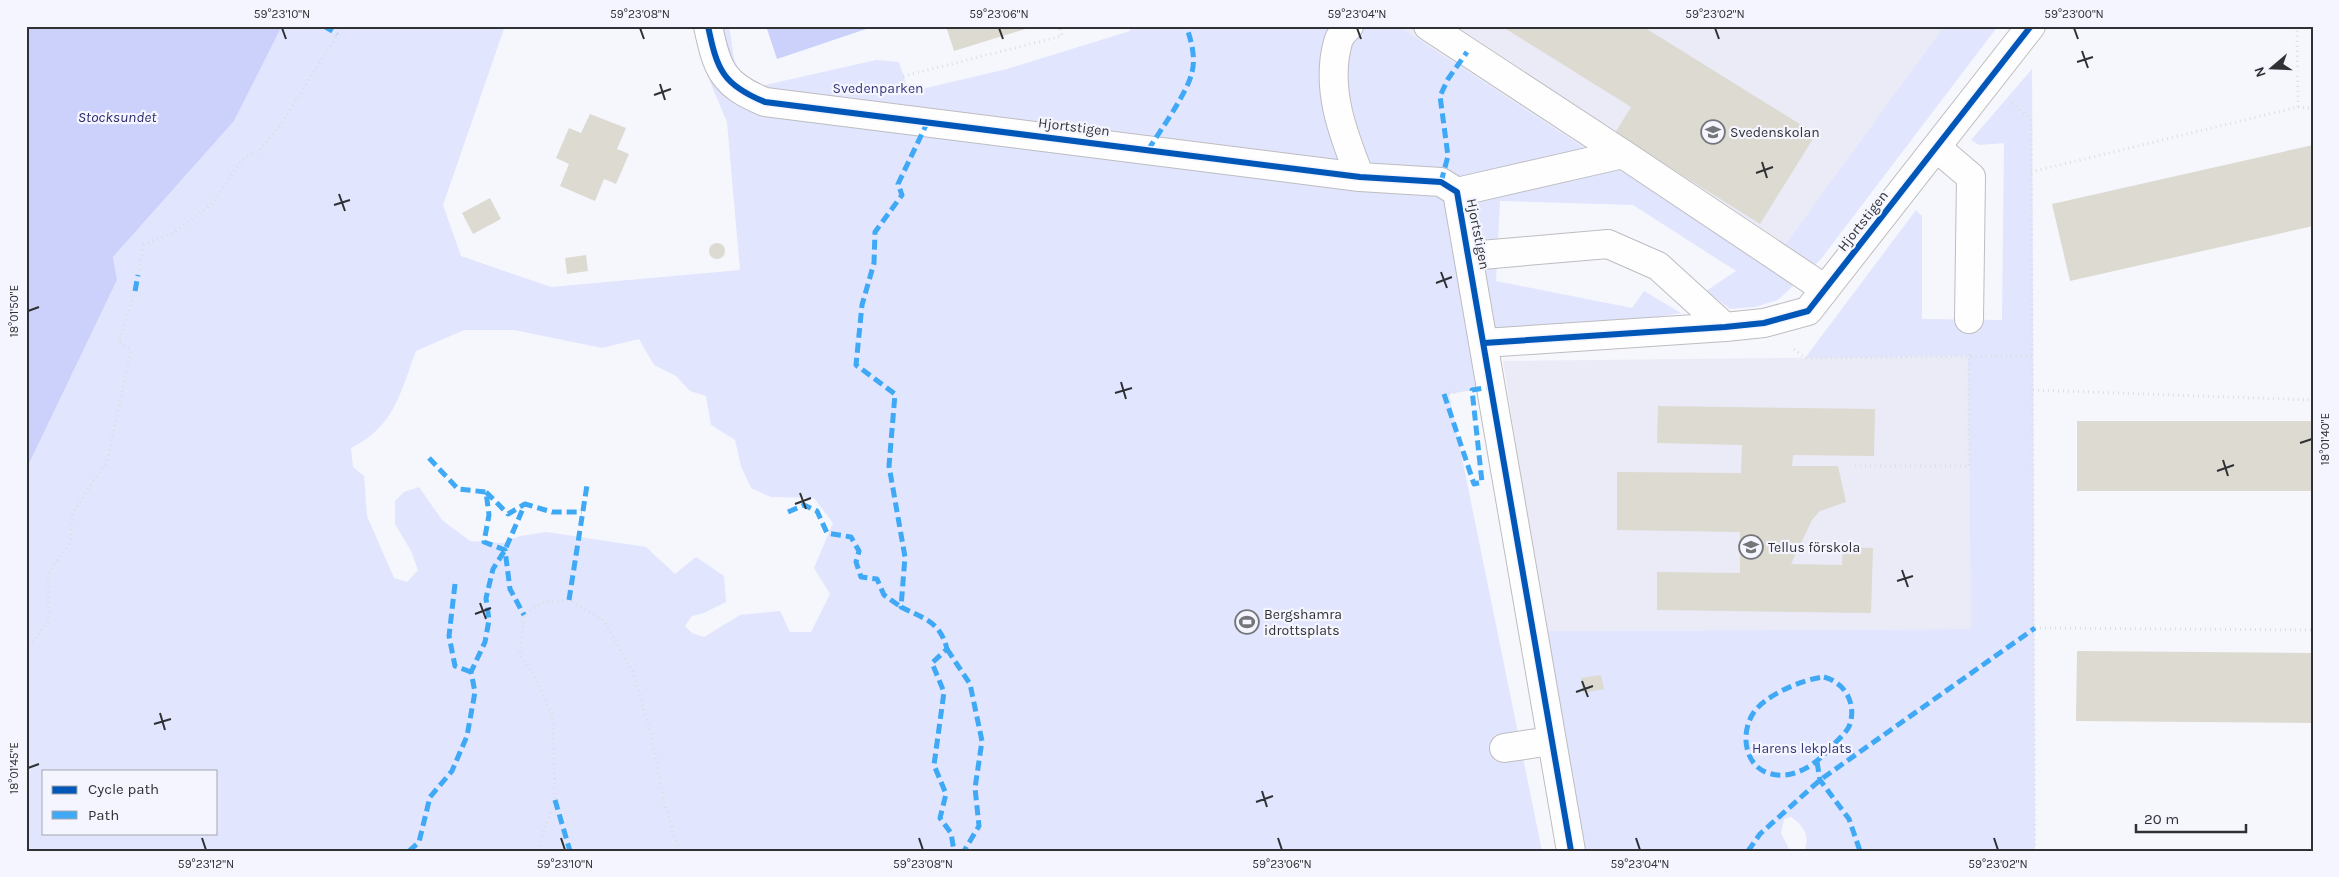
<svg xmlns="http://www.w3.org/2000/svg" width="2339" height="877" font-family="Karla,sans-serif">
  <rect width="100%" height="100%" fill="#f6f7fc"/>
  <g fill="#eaebf7">
    <path d="M1398 26H1944L1773 261 1601 159Z"/>
    <path d="M1969 356 1971 629 1545 631 1503 361Z"/>
  </g>
  <g fill="#e1e5fe" fill-rule="evenodd">
    <path d="M282 26H505L443 205 461 256 551 287 740 270 727 122 702 63 693 26H729L734 59 741 75 761 86 876 60 899 62 909 92 1007 69 1130 31 1131 26H1398L1601 159 1773 261 1944 26H1998L1821 259 1778 300 1755 307 1730 309 1706 291 1736 271 1633 205 1500 201 1496 281 1632 308 1644 291 1681 313 1484 343 1490 387 1449 394 1542 851H26V470L117 280 113 257 234 121ZM464 330H514L602 348 639 339 654 365 676 376 690 391 706 396 711 425 735 440 741 466 751 488 771 497 814 498 833 523 814 568 830 594 811 632H790L780 611 740 615 704 637 692 633 685 626 692 616 704 613 726 602 724 576 696 557 675 574 646 547 547 532 520 536 503 543 470 541 442 520 419 487 404 492 395 501V524L411 551 418 570 407 582 394 578 367 516 364 476 353 467 351 448C395 426 400 393 416 351ZM44 771H216V833H44Z"/>
    <path d="M2032 69 2035 851H1804C1811 837 1803 825 1791 817L1784 819 1781 833 1790 851H1585L1545 631 1971 629 1968 356 1805 358 1916 210 1922 216V319L2002 320 2004 143 1979 145 1971 140Z"/>
  </g>
  <g fill="#cbd1fb">
    <path d="M26 26H282L234 121 113 257 117 280 26 470Z"/>
    <path d="M766 26H875L777 59Z"/>
  </g>
  <g fill="#dcdad1">
    <path d="M946 26H1032V27L954 51Z"/>
    <path d="M1501 26H1642L1816 134 1760 224 1615 133 1631 107Z"/>
    <path d="M590 114 626 128 617 149 629 154 616 184 604 179 595 201 560 186 569 164 556 158 569 128 581 133Z"/>
    <path d="M2313 145V226L2070 281 2052 204Z"/>
    <path d="M490 198 501 219 473 234 462 213Z"/>
    <circle cx="717" cy="251" r="8"/>
    <path d="M586 255 588 271 567 274 565 258Z"/>
    <path d="M1658 406 1875 409 1874 456 1793 455 1792 466H1838L1846 502 1820 511 1812 520 1791 564 1842 565 1843 547 1873 548 1871 613 1657 610V572L1740 573V532L1617 530V472L1741 473 1742 445 1657 443Z"/>
    <rect x="2077" y="421" width="236" height="70"/>
    <path d="M2077 651 2313 653V723L2076 721Z"/>
    <path d="M1601 675 1604 689 1583 693 1581 678Z"/>
  </g>
  <g fill="none" stroke-linecap="round" stroke-linejoin="round">
    <g stroke="#bdbdc1" stroke-width="30">
      <g id="minor">
        <path d="M708 26C717 70 723 85 765 102L1360 177 1441 182 1457 192 1571 851"/>
        <path d="M1349 26C1345 31 1339 36 1338 42 1325 88 1343 134 1360 177"/>
        <path d="M1428 26 1623 154 1457 192"/>
        <path d="M1937 148 1971 177 1969 319"/>
        <path d="M1623 154 1825 289"/>
        <path d="M1470 256 1608 244 1658 266 1725 327"/>
        <path d="M1484 343 1725 327 1764 323 1808 311 2031 26"/>
        <path d="M1504 748 1551 741"/>
      </g>
    </g>
    <g stroke="#dddedf" stroke-width="3" stroke-dasharray="1 4" stroke-linecap="butt">
      <path d="M900 86 904 76 1062 36 1060 26"/>
      <path d="M2012 103 2031 119 2035 851"/>
      <path d="M2298 107 2313 108"/>
      <path d="M2031 172 2298 107 2297 26"/>
      <path d="M138 275 144 245 173 233 212 204 244 157 259 151 279 127 343 26"/>
      <path d="M1794 349 1805 358 2033 356"/>
      <path d="M2033 390 2313 400"/>
      <path d="M1444 394 1459 392"/>
      <path d="M1855 466H1969V354"/>
      <path d="M2035 628 2313 630"/>
      <path d="M26 650 49 620 48 574 70 543 73 512 107 461 131 350 119 342 135 291"/>
      <path d="M537 851 555 800 553 717 536 679 520 654 524 615 541 603 569 600 604 621 633 672 651 735 664 802 679 851"/>
    </g>
    <use href="#minor" stroke="#fefeff" stroke-width="28"/>
    <g stroke="#3fa9f5" stroke-width="5" stroke-dasharray="10 5" stroke-linecap="butt">
      <path d="M324 26 337 34"/>
      <path d="M928 121 898 184 902 195 875 232 874 263 862 305 856 365 895 394 889 466 905 557 901 607C924 619 940 621 947 649L932 663 944 692 934 765 946 794 940 818 951 833 954 851"/>
      <path d="M1148 150C1160 131 1188 92 1192 72 1196 58 1191 39 1186 26"/>
      <path d="M1441 182 1448 156 1440 96 1448 79 1467 52"/>
      <path d="M135 291 138 275"/>
      <path d="M1444 394 1474 484 1482 482 1472 390 1490 387"/>
      <path d="M429 458 458 489 486 492 489 515 484 542 505 550 510 589 524 615"/>
      <path d="M486 492 508 514 525 504"/>
      <path d="M788 512 804 505 817 511 827 533 851 537 859 551 856 562 861 577 877 579 884 595 901 607"/>
      <path d="M455 584 449 636 455 666 471 672"/>
      <path d="M569 600 587 485"/>
      <path d="M947 649 970 684 982 741 975 788 979 826 964 851"/>
      <path d="M1824 677C1843 682 1855 700 1851 720 1850 729 1842 736 1836 742 1820 761 1795 782 1768 773 1744 765 1740 732 1754 712 1766 695 1803 679 1824 677Z"/>
      <path d="M1817 762 1820 780 1849 819 1860 851"/>
      <path d="M555 800 570 851"/>
      <path d="M409 851 419 842 430 797 452 771 467 736 475 692 471 672 485 642 489 620 486 598 493 569 505 550 525 504 552 512H582"/>
      <path d="M1748 851 1760 834 1820 780 2035 628"/>
    </g>
    <g stroke="#f4f5fe" stroke-width="9">
      <g id="cycleway">
        <path d="M708 26C717 70 723 85 765 102L1360 177 1441 182 1457 192 1571 851"/>
        <path d="M1484 343 1725 327 1764 323 1808 311 2031 26"/>
      </g>
    </g>
    <use href="#cycleway" stroke="#0057b8" stroke-width="6"/>
  </g>
  <path fill="none" stroke="#303134" stroke-width="2" d="M282 28 286 39M640 28 644 39M999 28 1003 39M1357 28 1361 39M1715 28 1719 39M2074 28 2078 39M2082 51 2088 68M2077 62 2093 57M660 84 665 100M654 95 671 89M1762 162 1767 178M1756 173 1773 167M339 194 345 211M334 205 350 200M1441 272 1447 288M1436 283 1452 277M28 311 39 307M1121 382 1126 399M1115 393 1132 388M2300 443 2312 439M2223 460 2228 476M2217 471 2234 465M800 493 806 509M795 504 811 498M1902 570 1908 587M1897 581 1913 576M480 603 486 619M475 614 491 608M1582 681 1588 697M1576 692 1593 686M160 713 165 730M154 724 171 719M28 768 39 764M1262 791 1267 807M1256 802 1273 796M202 838 206 850M561 838 565 850M919 838 923 850M1278 838 1282 850M1636 838 1640 850M1994 838 1998 850"/>
  <defs>
    <g id="school-ring" transform="scale(1.25)"><circle r="9.5" fill="#f4f5fe" stroke="#75767a" stroke-width="1.5"/><path d="M0-5L7-2L0 1L-7-2ZM-4 1L0 2.5L4 1V4Q0 6-4 4Z" fill="#75767a"/></g>
    <g id="stadium-ring" transform="scale(1.25)"><circle r="9.5" fill="#f4f5fe" stroke="#75767a" stroke-width="1.5"/><path d="M0-5a6.5 5 0 1 0 0 10a6.5 5 0 1 0 0-10ZM-3.5-1.8h7v3.6h-7Z" fill="#75767a"/></g>
  </defs>
  <g fill-rule="evenodd">
    <use href="#school-ring" x="1713" y="132"/>
    <use href="#school-ring" x="1751" y="547"/>
    <use href="#stadium-ring" x="1247" y="622"/>
  </g>
  <g text-anchor="middle" dominant-baseline="central" stroke-width="4.5" stroke-linejoin="round" paint-order="stroke">
    <g font-size="14" fill="#36387c" stroke="#f4f5fe">
      <text x="878" y="88">Svedenparken</text>
      <text x="1802" y="748">Harens lekplats</text>
    </g>
    <g font-size="14" fill="#303134" stroke="#f4f5fe">
      <text transform="translate(1074 127) rotate(7)">Hjortstigen</text>
      <text transform="translate(1863 221) rotate(-52)">Hjortstigen</text>
      <text transform="translate(1478 234) rotate(79)">Hjortstigen</text>
    </g>
    <g font-size="14" fill="#303134" stroke="#f4f5fe" text-anchor="start">
      <text x="1730" y="132">Svedenskolan</text>
      <text x="1768" y="547">Tellus förskola</text>
      <text x="1264" y="614">Bergshamra<tspan x="1264" dy="16">idrottsplats</tspan></text>
    </g>
    <g font-size="15" font-style="italic" fill="#2a2a6d" stroke="#f4f5fe">
      <text x="117" y="117">Stocksundet</text>
    </g>
  </g>
  <rect width="2339" height="877" fill="none" stroke="#f4f5fe" stroke-width="55"/>
  <rect x="42" y="770" width="175" height="65" fill="#f4f5fe" stroke="#a6a7ad"/>
  <rect x="52" y="786" width="25" height="8" fill="#0057b8" stroke="#a6a7ad"/>
  <text x="88" y="794" font-size="15" fill="#303134">Cycle path</text>
  <rect x="52" y="811" width="25" height="8" fill="#3fa9f5" stroke="#a6a7ad"/>
  <text x="88" y="820" font-size="15" fill="#303134">Path</text>
  <g transform="translate(2272 68) rotate(251)" stroke="#f4f5fe" stroke-width="4" paint-order="stroke">
  <path d="M0-4L9 19L0 12L-9 19Z" fill="#303134"/>
  <text y="-8" font-size="14" font-weight="bold" text-anchor="middle" fill="#303134">N</text>
  </g>
  <path d="M2136 824v8h110v-8" fill="none" stroke="#303134" stroke-width="2.5"/>
  <text x="2144" y="824" font-size="15" fill="#303134" stroke="#f4f5fe" stroke-width="4" paint-order="stroke">20 m</text>
  <rect x="28" y="28" width="2284" height="822" fill="none" stroke="#303134" stroke-width="2"/>
  <g font-size="12" text-anchor="middle" fill="#303134">
    <text x="282" y="18">59°23'10"N</text>
    <text x="640" y="18">59°23'08"N</text>
    <text x="999" y="18">59°23'06"N</text>
    <text x="1357" y="18">59°23'04"N</text>
    <text x="1715" y="18">59°23'02"N</text>
    <text x="2074" y="18">59°23'00"N</text>
    <text transform="translate(14 311) rotate(-90)" y="4">18°01'50"E</text>
    <text transform="translate(2325 439) rotate(-90)" y="4">18°01'40"E</text>
    <text transform="translate(14 768) rotate(-90)" y="4">18°01'45"E</text>
    <text x="206" y="868">59°23'12"N</text>
    <text x="565" y="868">59°23'10"N</text>
    <text x="923" y="868">59°23'08"N</text>
    <text x="1282" y="868">59°23'06"N</text>
    <text x="1640" y="868">59°23'04"N</text>
    <text x="1998" y="868">59°23'02"N</text>
  </g>
</svg>
